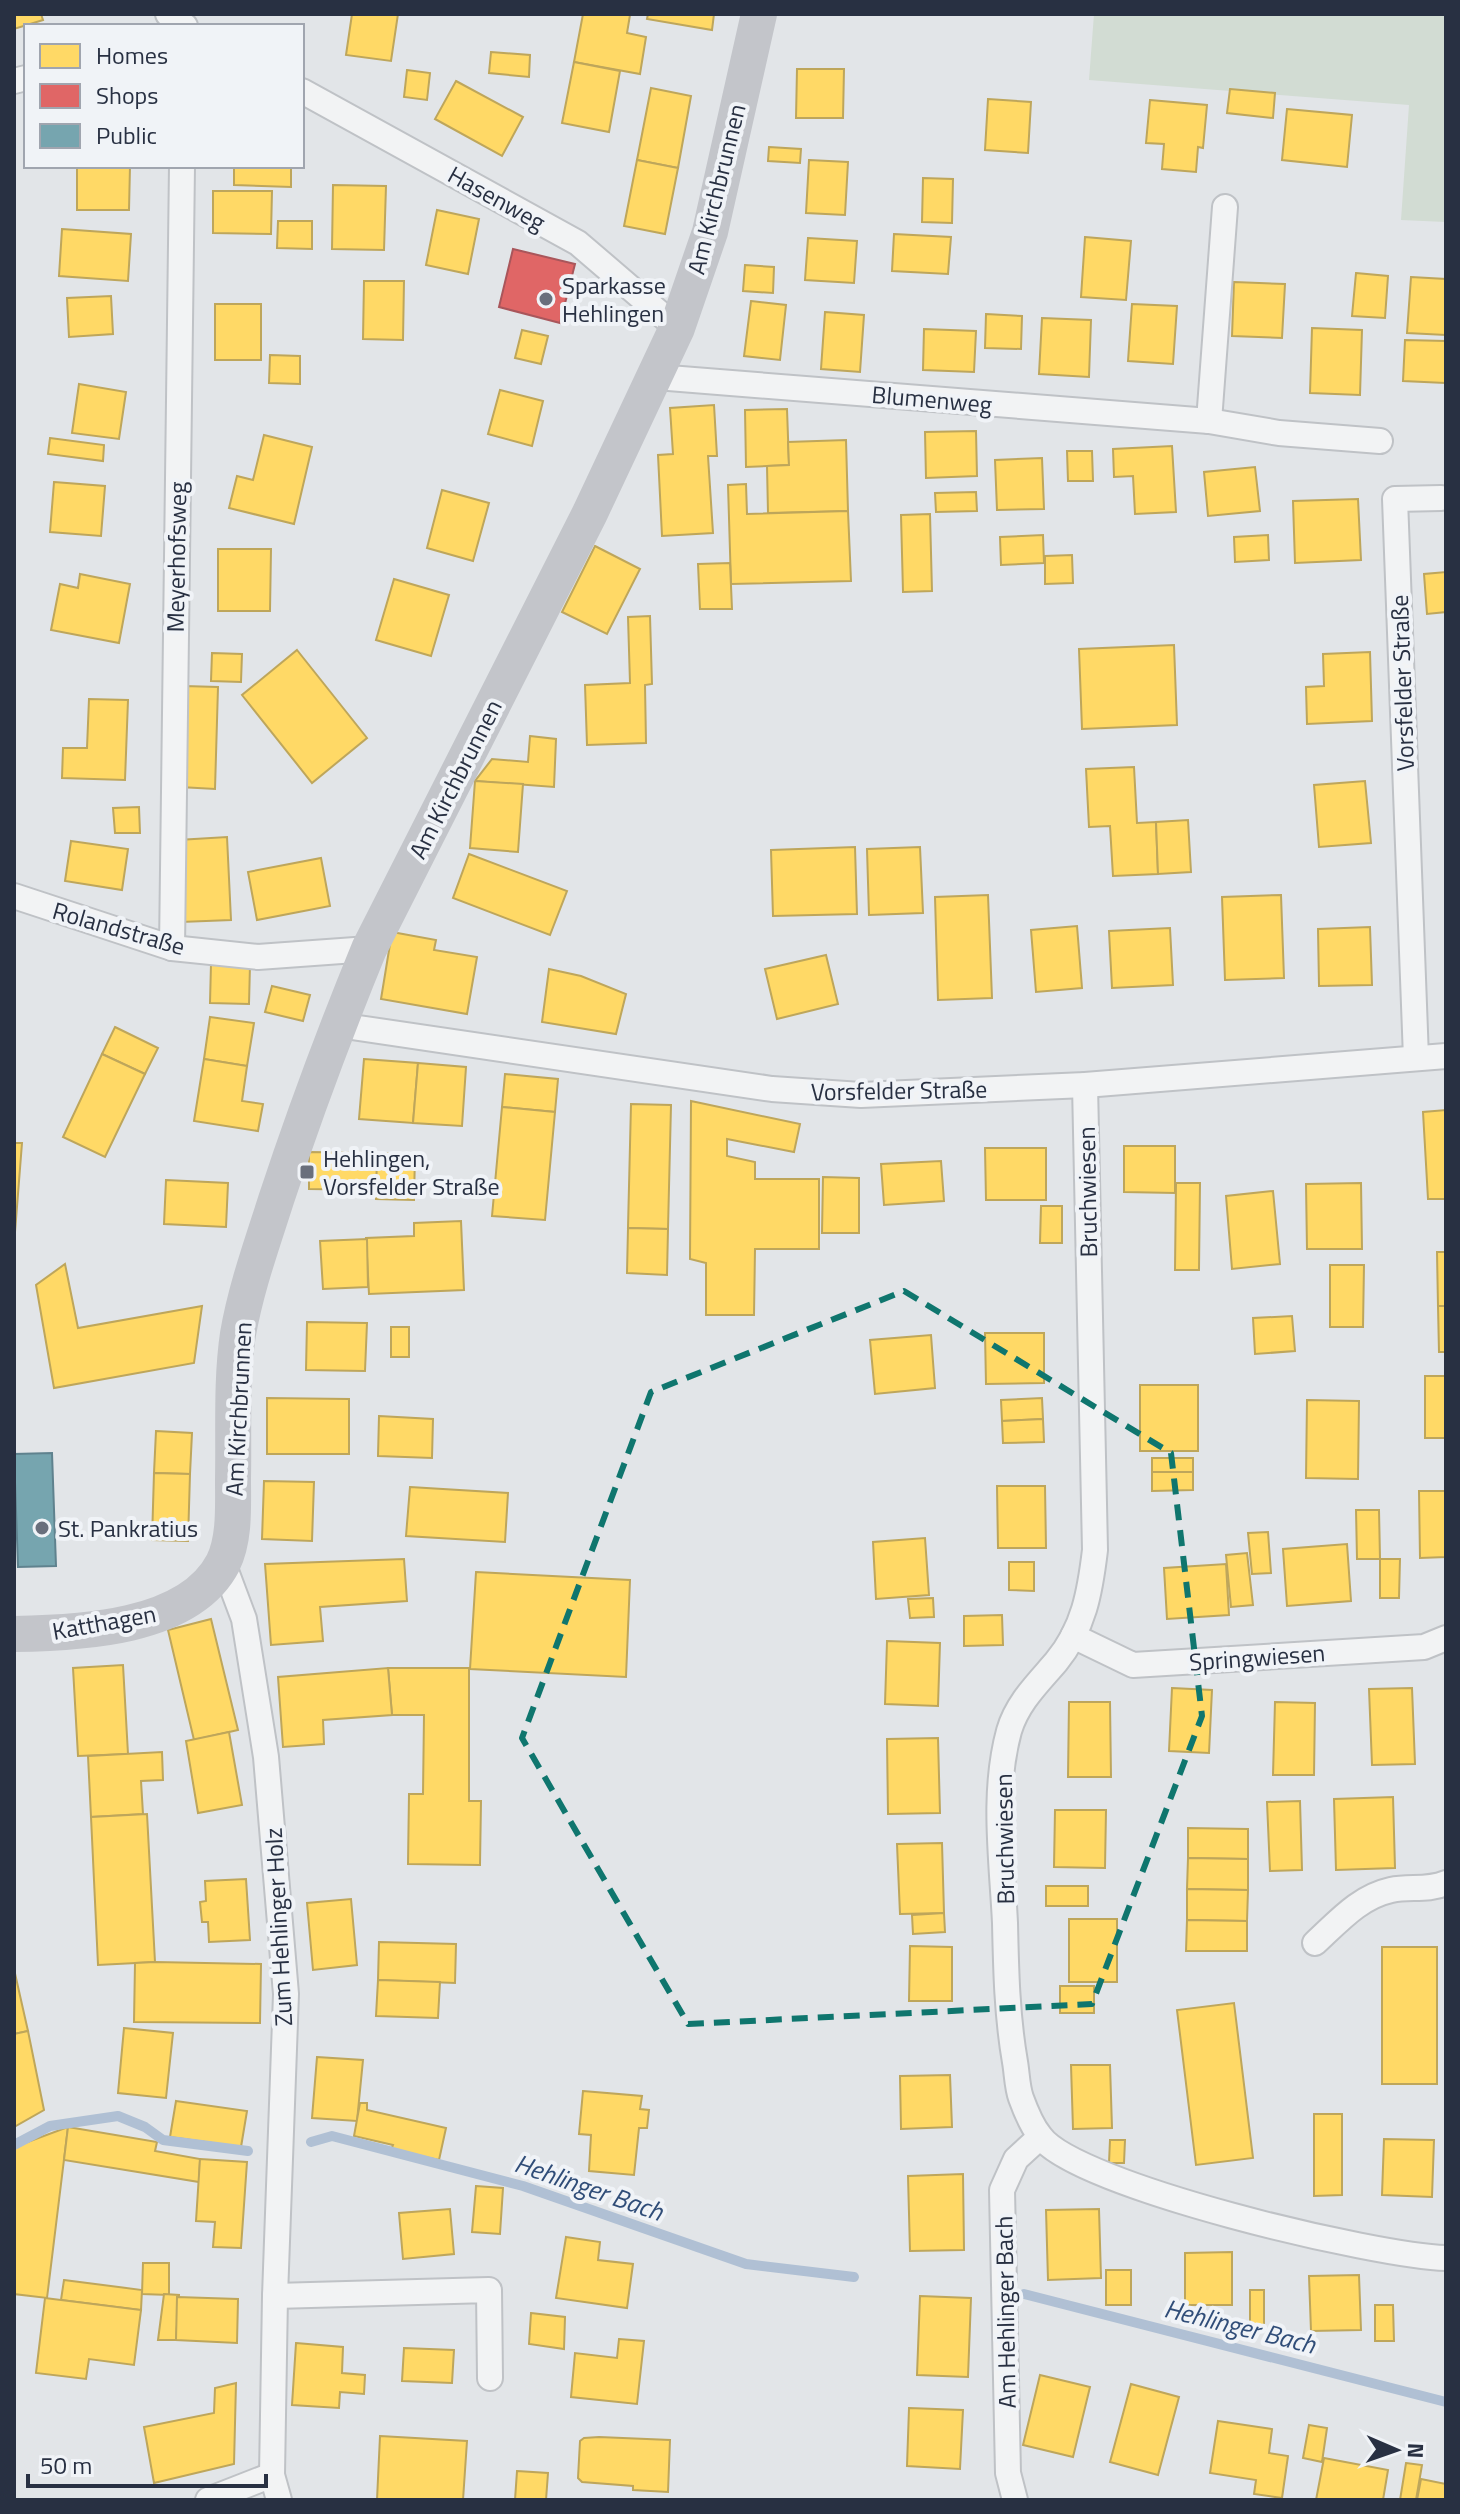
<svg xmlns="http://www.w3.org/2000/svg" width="1460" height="2514" font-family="'Titillium Web',sans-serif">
  <rect width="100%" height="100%" fill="#e2e5e8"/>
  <path fill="#d2dcd3" d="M1094 14H1446V222L1401 220 1409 105 1089 80Z"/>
  <g fill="#ffd966" stroke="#bea65b" stroke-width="2">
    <path d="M14 14H41L43 20 14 29Z"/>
    <path d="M352 14H398L391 61 346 55Z"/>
    <path d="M583 14 630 15 627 33 646 37 640 74 574 62Z"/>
    <path d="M648 14H714L712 30 647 19Z"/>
    <path d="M491 52 530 55 529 77 489 73Z"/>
    <path d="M574 62 620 71 609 132 562 123Z"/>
    <path d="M797 69H844L843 118H796Z"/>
    <path d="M407 70 430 73 427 100 404 97Z"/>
    <path d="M456 81 523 117 502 156 435 119Z"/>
    <path d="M651 88 691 96 678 168 637 160Z"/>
    <path d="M1230 89 1275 93 1273 118 1227 113Z"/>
    <path d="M988 99 1031 102 1028 153 985 150Z"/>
    <path d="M1150 100 1207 105 1203 148 1198 147 1196 172 1162 169 1164 144 1146 143Z"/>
    <path d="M1287 109 1352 115 1347 167 1282 160Z"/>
    <path d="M769 147 801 149 800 163 768 161Z"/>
    <path d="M637 160 678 168 665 234 624 226Z"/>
    <path d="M809 160 848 162 845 215 806 213Z"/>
    <path d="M77 166H130L129 210H77Z"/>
    <path d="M234 166H291V187L234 185Z"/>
    <path d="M923 178 953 179 952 223 922 222Z"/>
    <path d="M333 185 386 186 384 250 332 249Z"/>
    <path d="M213 191H272L271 234 213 233Z"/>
    <path d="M437 210 479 219 468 274 426 265Z"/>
    <path d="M278 221H312V249L277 248Z"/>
    <path d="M62 229 131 234 128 281 59 276Z"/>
    <path d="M894 234 951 237 948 274 892 271Z"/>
    <path d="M1085 237 1131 241 1126 300 1081 297Z"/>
    <path d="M808 238 857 241 854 283 805 280Z"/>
    <path d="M745 265 774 267 773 293 743 291Z"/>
    <path d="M1356 273 1388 276 1385 318 1352 316Z"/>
    <path d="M1411 277 1446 279V335L1407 333Z"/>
    <path d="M364 281H404L403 340 363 339Z"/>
    <path d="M1234 282 1285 284 1282 338 1232 336Z"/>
    <path d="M111 296 113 334 69 337 67 298Z"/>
    <path d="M751 301 786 305 780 360 744 356Z"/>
    <rect x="215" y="304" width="46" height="56"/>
    <path d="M1132 304 1177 306 1173 364 1128 361Z"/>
    <path d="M825 312 864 315 860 372 821 369Z"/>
    <path d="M986 314 1022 316 1021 349 985 348Z"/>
    <path d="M1042 318 1091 320 1089 377 1039 374Z"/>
    <path d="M1312 328 1362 330 1360 395 1310 393Z"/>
    <path d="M924 329 976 331 974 372 923 370Z"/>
    <path d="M522 330 548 336 541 364 515 358Z"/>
    <path d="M1405 340 1446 341 1445 383 1403 381Z"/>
    <path d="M270 355 300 356V384L269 383Z"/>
    <path d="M79 384 126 392 119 439 72 433Z"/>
    <path d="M500 390 543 401 532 446 488 434Z"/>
    <path d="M714 405 717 456H708L713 533 662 536 658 455 673 454 670 408Z"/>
    <path d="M787 409 789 465 746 467 745 410Z"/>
    <path d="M976 431 977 476 926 478 925 432Z"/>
    <path d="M264 435 312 447 294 524 229 508 237 476 253 480Z"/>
    <path d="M50 438 104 445 103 461 48 454Z"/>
    <path d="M846 440 848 511 768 513 767 466 789 465 788 442Z"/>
    <path d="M1172 446 1176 512 1135 514 1133 476 1114 477 1113 449Z"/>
    <path d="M1067 451H1092L1093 481H1068Z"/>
    <path d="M1042 458 1044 509 997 510 995 460Z"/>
    <path d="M1255 467 1260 511 1208 516 1204 472Z"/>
    <path d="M54 482 105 486 101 536 50 532Z"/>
    <path d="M746 484 747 514 848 511 851 581 731 584 728 485Z"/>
    <path d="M442 490 489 503 473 561 427 548Z"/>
    <path d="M976 492 977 511 936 512 935 493Z"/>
    <path d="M1358 499 1361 560 1295 563 1293 501Z"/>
    <path d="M930 514 932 591 903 592 901 515Z"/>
    <path d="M1043 535 1044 563 1001 565 1000 537Z"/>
    <path d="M1268 535 1269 560 1235 562 1234 537Z"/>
    <path d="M595 546 640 569 607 634 562 612Z"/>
    <path d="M218 549H271L270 611H218Z"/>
    <path d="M1072 555 1073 583 1045 584V556Z"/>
    <path d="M730 563 732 609H700L698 564Z"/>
    <path d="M1446 572V612L1427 614 1424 574Z"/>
    <path d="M80 574 130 584 119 643 51 630 60 584 78 588Z"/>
    <path d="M394 579 449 595 431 656 376 640Z"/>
    <path d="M650 616 652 684 645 685 646 743 587 745 585 685 630 683 628 617Z"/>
    <path d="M1174 645 1177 725 1082 729 1079 649Z"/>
    <path d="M297 650 367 738 312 783 242 695Z"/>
    <path d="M1370 652 1372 721 1307 724 1306 687 1324 686 1323 654Z"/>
    <path d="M212 653 242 654 241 682 211 681Z"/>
    <path d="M184 686 218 687 215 789 180 787Z"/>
    <path d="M89 699 128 700 125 780 62 778 63 748H87Z"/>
    <path d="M530 736 556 739 554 787 475 781 492 759 528 762Z"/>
    <path d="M1134 767 1137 823 1156 822 1158 874 1113 876 1110 826 1089 827 1086 769Z"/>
    <path d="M475 781 523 784 518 852 470 848Z"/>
    <path d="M1365 781 1371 843 1319 847 1314 785Z"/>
    <path d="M139 807 140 833H115L113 808Z"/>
    <path d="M1188 820 1191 872 1158 874 1156 822Z"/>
    <path d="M227 837 231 920 181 922 178 840Z"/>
    <path d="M71 841 128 849 122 890 65 881Z"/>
    <path d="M855 847 857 914 773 916 771 850Z"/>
    <path d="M920 847 923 913 869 915 867 849Z"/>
    <path d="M469 854 567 891 550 935 453 898Z"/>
    <path d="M321 858 330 906 257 920 248 872Z"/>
    <path d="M988 895 992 998 938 1000 935 897Z"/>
    <path d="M1281 895 1284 978 1225 980 1222 897Z"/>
    <path d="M1077 926 1082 988 1036 992 1031 930Z"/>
    <path d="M1370 927 1372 985 1319 986 1318 929Z"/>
    <path d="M1170 928 1173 985 1112 988 1109 931Z"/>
    <path d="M392 932 436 940 434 950 477 957 467 1014 381 999Z"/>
    <path d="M826 955 838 1004 777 1019 765 969Z"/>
    <path d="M211 964 250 965 249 1004 210 1003Z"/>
    <path d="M549 969 581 976 626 994 616 1034 542 1022Z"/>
    <path d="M272 986 310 995 303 1021 265 1012Z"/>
    <path d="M210 1017 254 1023 247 1066 204 1059Z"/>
    <path d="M115 1027 158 1048 145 1074 102 1054Z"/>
    <path d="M102 1054 145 1074 105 1157 63 1137Z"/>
    <path d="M204 1059 247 1066 242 1101 263 1104 258 1131 194 1121Z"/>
    <path d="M364 1059 418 1063 413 1123 359 1119Z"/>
    <path d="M418 1063 466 1067 462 1126 413 1123Z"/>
    <path d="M505 1074 558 1079 555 1112 502 1107Z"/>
    <path d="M691 1101 800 1124 794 1152 727 1139V1156L755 1162V1179H819V1249H755L754 1315H706V1263L690 1259Z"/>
    <path d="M631 1104 671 1105 668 1229 628 1228Z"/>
    <path d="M502 1107 555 1112 545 1220 492 1216Z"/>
    <path d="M1446 1110V1199H1428L1423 1112Z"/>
    <path d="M14 1143H22L15 1232H14Z"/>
    <path d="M1124 1146H1175V1193L1124 1192Z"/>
    <path d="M985 1148H1046V1200H986Z"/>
    <path d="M309 1152 377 1153V1190L309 1189Z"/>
    <path d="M377 1153 415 1154 414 1200 376 1199Z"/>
    <path d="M941 1161 944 1201 884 1205 881 1164Z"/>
    <path d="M823 1177 859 1178V1233H822Z"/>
    <path d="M166 1180 228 1183 226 1227 164 1224Z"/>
    <path d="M1176 1183H1200L1199 1270H1175Z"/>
    <path d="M1361 1183 1362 1249H1307L1306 1184Z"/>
    <path d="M1273 1191 1280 1264 1232 1269 1226 1196Z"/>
    <path d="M1041 1206H1062V1243H1040Z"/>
    <path d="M461 1221 464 1290 369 1294 366 1238 414 1236V1223Z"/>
    <path d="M628 1228 668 1229 667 1275 627 1273Z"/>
    <path d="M367 1239 368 1287 323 1289 320 1241Z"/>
    <path d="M1437 1252H1446V1306H1438Z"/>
    <path d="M65 1264 78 1328 202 1306 194 1363 54 1388 36 1285Z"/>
    <path d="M1330 1265H1364L1363 1327H1330Z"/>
    <path d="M1438 1306H1446V1352H1439Z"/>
    <path d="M1292 1316 1295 1351 1255 1354 1253 1318Z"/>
    <path d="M307 1322 367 1323 365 1371 306 1370Z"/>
    <rect x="391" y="1327" width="18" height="30"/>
    <path d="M985 1333H1044V1383L986 1384Z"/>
    <path d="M931 1335 935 1388 875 1394 870 1340Z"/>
    <rect x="1425" y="1376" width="21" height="62"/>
    <rect x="1140" y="1385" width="58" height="66"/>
    <path d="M267 1398 349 1399V1454H267Z"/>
    <path d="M1042 1398 1043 1419 1002 1421 1001 1400Z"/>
    <path d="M1307 1400 1359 1401 1358 1479 1306 1478Z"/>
    <path d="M379 1416 433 1419 432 1458 378 1456Z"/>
    <path d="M1043 1419 1044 1442 1003 1443 1002 1421Z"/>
    <path d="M156 1431 192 1433 190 1474 154 1473Z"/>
    <rect x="1152" y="1458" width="41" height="14"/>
    <path d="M1152 1472H1193V1490L1152 1491Z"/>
    <path d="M154 1473 190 1474 188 1541 152 1540Z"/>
    <path d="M264 1481 314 1482 312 1541 262 1539Z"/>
    <path d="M997 1486H1045L1046 1548H998Z"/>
    <path d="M410 1487 508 1493 505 1542 406 1536Z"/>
    <path d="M1419 1491H1446V1557L1420 1558Z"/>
    <path d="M1356 1510H1379L1380 1559H1357Z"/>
    <path d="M1268 1532 1271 1573 1252 1574 1248 1533Z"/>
    <path d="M925 1538 929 1595 876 1599 873 1542Z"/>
    <path d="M1347 1544 1351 1601 1287 1606 1283 1549Z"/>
    <path d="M1247 1553 1253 1605 1231 1607 1226 1555Z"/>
    <path d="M404 1559 407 1601 320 1607 323 1641 271 1645 265 1564Z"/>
    <path d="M1380 1559H1400L1399 1598H1380Z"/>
    <path d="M1009 1562H1034V1591L1009 1590Z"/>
    <path d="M1226 1564 1229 1615 1167 1619 1164 1568Z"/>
    <path d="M476 1572 630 1580 626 1677 470 1669Z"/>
    <path d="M933 1598 934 1617 910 1618 908 1599Z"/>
    <path d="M1002 1615 1003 1645 964 1646V1616Z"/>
    <path d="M211 1619 238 1730 194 1740 168 1630Z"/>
    <path d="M887 1641 940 1643 938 1706 885 1704Z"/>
    <path d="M123 1665 128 1754 78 1756 73 1668Z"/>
    <path d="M388 1668H469V1801H481L480 1865 408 1864 409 1794H423L424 1715H392Z"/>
    <path d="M388 1668 392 1715 323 1720 324 1744 283 1747 278 1677Z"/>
    <path d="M1172 1688 1212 1690 1209 1753 1169 1751Z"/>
    <path d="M1412 1688 1415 1764 1372 1765 1369 1689Z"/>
    <path d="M1069 1702H1110L1111 1777H1068Z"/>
    <path d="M1275 1702 1315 1703 1314 1775H1273Z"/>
    <path d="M229 1732 242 1805 198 1813 186 1741Z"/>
    <path d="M938 1738 940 1813 888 1814 887 1739Z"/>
    <path d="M162 1752 163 1780 141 1781 143 1814 91 1817 88 1756Z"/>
    <path d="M1393 1797 1395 1868 1336 1870 1334 1799Z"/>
    <path d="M1300 1801 1302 1870 1270 1871 1267 1802Z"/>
    <path d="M1055 1810H1106L1105 1868 1054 1867Z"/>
    <path d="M147 1814 155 1962 98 1965 91 1817Z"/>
    <path d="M1188 1828 1248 1829V1859L1188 1858Z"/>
    <path d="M942 1843 944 1913 900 1914 897 1844Z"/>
    <path d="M1188 1858 1248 1859V1890L1187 1889Z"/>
    <path d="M246 1879 250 1940 209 1942 208 1922H202L200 1902 206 1901 205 1881Z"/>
    <rect x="1046" y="1886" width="42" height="20"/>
    <path d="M1187 1889 1248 1890 1247 1921 1187 1920Z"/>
    <path d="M351 1899 357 1965 313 1970 307 1903Z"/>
    <path d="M944 1913 945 1932 913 1934 912 1915Z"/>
    <rect x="1069" y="1919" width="48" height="63"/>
    <path d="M1187 1920 1247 1921V1951H1186Z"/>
    <path d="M379 1942 456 1944 455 1983 378 1980Z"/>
    <path d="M910 1946 952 1947V2001H909Z"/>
    <rect x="1382" y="1947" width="55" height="137"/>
    <path d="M155 1962 261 1964 260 2023 134 2022 135 1963Z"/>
    <path d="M14 1969 28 2031 14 2034Z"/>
    <path d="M378 1980 440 1982 438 2018 376 2016Z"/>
    <rect x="1060" y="1986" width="34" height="27"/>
    <path d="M1234 2003 1253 2158 1196 2165 1177 2010Z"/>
    <path d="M124 2028 173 2033 166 2098 118 2093Z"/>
    <path d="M28 2031 44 2110 14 2127V2034Z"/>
    <path d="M317 2057 363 2060 357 2121 312 2118Z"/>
    <path d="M1071 2065H1110L1112 2128 1073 2129Z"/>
    <path d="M950 2075 952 2127 901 2129 900 2076Z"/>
    <path d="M583 2091 642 2096 640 2109 649 2110 647 2128H639L634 2175 589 2171 591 2135 579 2134Z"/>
    <path d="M176 2101 247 2111 241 2147 170 2137Z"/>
    <path d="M360 2103H367V2110L446 2128 439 2160 391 2150 393 2145 354 2136Z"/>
    <path d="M1314 2114H1342V2195L1314 2196Z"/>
    <path d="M68 2127 47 2298 14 2294V2147Z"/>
    <path d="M68 2127 157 2142 155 2151 200 2159 199 2182 64 2160Z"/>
    <path d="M1384 2139 1434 2140 1432 2197 1382 2195Z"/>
    <path d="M1110 2140H1125L1124 2163H1109Z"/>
    <path d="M200 2159 247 2162 241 2248 213 2247 215 2222 196 2221Z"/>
    <path d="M963 2174 964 2250 910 2251 908 2176Z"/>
    <path d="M476 2186 503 2188 500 2234 472 2232Z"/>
    <path d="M450 2209 454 2254 403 2259 399 2213Z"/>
    <path d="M1099 2209 1101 2278 1048 2280 1046 2210Z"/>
    <path d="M566 2237 600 2242 598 2260 633 2264 627 2308 556 2298Z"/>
    <path d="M1232 2252V2305H1185V2253Z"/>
    <path d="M143 2263H169V2295L142 2294Z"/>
    <rect x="1106" y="2270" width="25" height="35"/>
    <path d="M1359 2275 1361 2330 1311 2331 1309 2276Z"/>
    <path d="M64 2280 142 2290 141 2310 61 2300Z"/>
    <rect x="1250" y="2290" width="14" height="39"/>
    <path d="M164 2294 179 2295 176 2340H158Z"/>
    <path d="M920 2296 971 2298 968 2377 917 2375Z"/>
    <path d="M177 2297 238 2299 237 2343 176 2340Z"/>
    <path d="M45 2298 141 2310 134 2365 89 2359 86 2379 36 2373Z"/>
    <path d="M1375 2305H1393L1394 2341H1375Z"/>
    <path d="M531 2313 565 2317 564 2349 529 2344Z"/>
    <path d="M619 2339 644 2341 637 2404 571 2397 575 2353 617 2358Z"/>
    <path d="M296 2343 343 2347 342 2373 365 2375 364 2394 340 2392 339 2408 292 2405Z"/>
    <path d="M404 2348 454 2350 452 2383 402 2381Z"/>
    <path d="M1040 2375 1090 2387 1073 2457 1023 2445Z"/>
    <path d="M236 2383 234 2464 154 2483 144 2427 214 2413 215 2388Z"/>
    <path d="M1131 2384 1179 2397 1158 2475 1110 2462Z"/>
    <path d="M909 2408 963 2410 960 2469 907 2466Z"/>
    <path d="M1218 2421 1272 2429 1269 2453 1288 2456 1282 2498 1254 2494 1256 2480 1210 2473Z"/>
    <path d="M1309 2425 1327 2428 1322 2462 1303 2458Z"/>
    <path d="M380 2436 467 2441 463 2500H377Z"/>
    <path d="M599 2437 670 2440 668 2492 633 2490V2486L582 2482 578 2478 580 2441 584 2438Z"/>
    <path d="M1324 2458 1388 2470 1383 2500H1316Z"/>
    <path d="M1406 2463 1422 2465 1416 2500H1400Z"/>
    <path d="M517 2471 548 2473 546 2500H515Z"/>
    <path d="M1421 2479 1446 2484V2500H1417Z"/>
  </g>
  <path fill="#e06666" stroke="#a9565b" stroke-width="2" d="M513 249 575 264 560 323 499 307Z"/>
  <path fill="#76a5af" stroke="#5f828e" stroke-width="2" d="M52 1453 56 1566 18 1567 14 1454Z"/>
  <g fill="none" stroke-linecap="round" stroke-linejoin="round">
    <g stroke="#b0c0d4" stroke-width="10">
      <path d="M311 2142 332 2136 523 2186 746 2264 854 2277"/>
      <path d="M14 2145 50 2126 118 2116 145 2127 163 2140 248 2151"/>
      <path d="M1024 2294 1446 2402"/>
    </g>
    <g stroke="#bfc2c6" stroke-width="28">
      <g id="minor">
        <path d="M168 14 185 26"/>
        <path d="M14 81 26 78"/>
        <path d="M302 91 578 243 677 328"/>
        <path d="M656 377 1209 421 1279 433 1380 441"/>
        <path d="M1209 421 1225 207"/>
        <path d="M14 896 172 948 258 957 369 949"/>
        <path d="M172 948 182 166"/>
        <path d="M338 1025 772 1089 861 1095 1085 1085 1446 1056"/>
        <path d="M1416 1058 1395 499 1441 498"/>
        <path d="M1085 1085 1095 1550C1090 1592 1084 1628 1056 1662 1038 1683 1017 1703 1009 1731 992 1793 1002 1860 1005 1923 1006 1970 1007 2016 1015 2062 1017 2073 1017 2087 1021 2098 1025 2109 1032 2126 1040 2136 1075 2186 1379 2257 1446 2258"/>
        <path d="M223 1563 244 1619 266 1757 286 1994 275 2296 272 2475 279 2500"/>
        <path d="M1073 1636 1133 1665 1424 1647 1446 1638"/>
        <path d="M1315 1943C1338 1922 1359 1897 1391 1890 1410 1886 1427 1891 1446 1883"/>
        <path d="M275 2296 489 2290 490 2378"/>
        <path d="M208 2500 272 2475"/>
        <path d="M1015 2500 1008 2473 1002 2190 1016 2159 1040 2137"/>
      </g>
    </g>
    <use href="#minor" stroke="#f2f3f4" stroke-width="24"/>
    <path stroke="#c3c5ca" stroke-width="36" d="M14 1634C78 1633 189 1629 223 1563 235 1539 233 1506 233 1479 234 1431 231 1381 238 1334 246 1288 262 1244 276 1200 304 1115 335 1032 369 949L590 513 677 328 710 232 759 14"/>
  </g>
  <path fill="none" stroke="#0f766e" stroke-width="6" stroke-dasharray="16 10" stroke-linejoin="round" d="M904 1291 1171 1453 1202 1716 1092 2004 688 2024 522 1738 651 1392Z"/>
  <g fill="#696f7c" stroke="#f0f3f7" stroke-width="3">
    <circle cx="546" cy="299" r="8"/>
    <rect x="299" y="1164" width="16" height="16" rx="4"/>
    <circle cx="42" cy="1528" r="8"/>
  </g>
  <g text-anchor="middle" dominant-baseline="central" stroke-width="8" stroke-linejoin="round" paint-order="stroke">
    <g font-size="24" fill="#283042" stroke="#f0f3f7">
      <text transform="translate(716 189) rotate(-76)">Am Kirchbrunnen</text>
      <text transform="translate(497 198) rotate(29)">Hasenweg</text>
      <text transform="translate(932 399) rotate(5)">Blumenweg</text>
      <text transform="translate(176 557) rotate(-89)">Meyerhofsweg</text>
      <text transform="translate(1402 683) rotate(-92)">Vorsfelder Straße</text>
      <text transform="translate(455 779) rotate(-63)">Am Kirchbrunnen</text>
      <text transform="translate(119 928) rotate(16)">Rolandstraße</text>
      <text transform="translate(899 1090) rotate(-1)">Vorsfelder Straße</text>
      <text transform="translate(1087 1192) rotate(-91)">Bruchwiesen</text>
      <text transform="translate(238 1409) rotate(-87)">Am Kirchbrunnen</text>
      <text transform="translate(104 1622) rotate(-10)">Katthagen</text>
      <text transform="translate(1257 1657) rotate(-4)">Springwiesen</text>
      <text transform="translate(1004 1839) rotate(-91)">Bruchwiesen</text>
      <text transform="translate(278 1927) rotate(-93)">Zum Hehlinger Holz</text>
      <text transform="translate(1005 2312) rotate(-91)">Am Hehlinger Bach</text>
    </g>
    <g font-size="24" fill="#283042" stroke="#f0f3f7" text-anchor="start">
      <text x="562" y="285">Sparkasse<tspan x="562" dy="28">Hehlingen</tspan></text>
      <text x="323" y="1158">Hehlingen,<tspan x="323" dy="28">Vorsfelder Straße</tspan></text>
      <text x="58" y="1528">St. Pankratius</text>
    </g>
    <g font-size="26" font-style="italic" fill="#304d78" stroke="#f0f3f7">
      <text transform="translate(589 2187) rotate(19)">Hehlinger Bach</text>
      <text transform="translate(1240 2326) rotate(14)">Hehlinger Bach</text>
    </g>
  </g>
  <rect width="1460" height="2514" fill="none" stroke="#283042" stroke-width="32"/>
  <rect x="24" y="24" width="280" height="144" fill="#f0f3f7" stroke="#a0a5af" stroke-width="2"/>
  <rect x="40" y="44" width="40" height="24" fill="#ffd966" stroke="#a0a5af" stroke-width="2"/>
  <text x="96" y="64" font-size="24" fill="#283042">Homes</text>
  <rect x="40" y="84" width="40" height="24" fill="#e06666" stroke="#a0a5af" stroke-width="2"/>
  <text x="96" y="104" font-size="24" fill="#283042">Shops</text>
  <rect x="40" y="124" width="40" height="24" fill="#76a5af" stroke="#a0a5af" stroke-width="2"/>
  <text x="96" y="144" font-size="24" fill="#283042">Public</text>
  <g transform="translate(1396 2450) rotate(92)" stroke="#f0f3f7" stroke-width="6" paint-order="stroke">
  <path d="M0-6L14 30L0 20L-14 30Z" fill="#283042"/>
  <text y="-12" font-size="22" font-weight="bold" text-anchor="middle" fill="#283042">N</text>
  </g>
  <path d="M28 2474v12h238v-12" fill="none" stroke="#283042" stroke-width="4"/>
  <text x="40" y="2474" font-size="24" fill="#283042" stroke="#f0f3f7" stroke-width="6" paint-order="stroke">50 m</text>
</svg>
